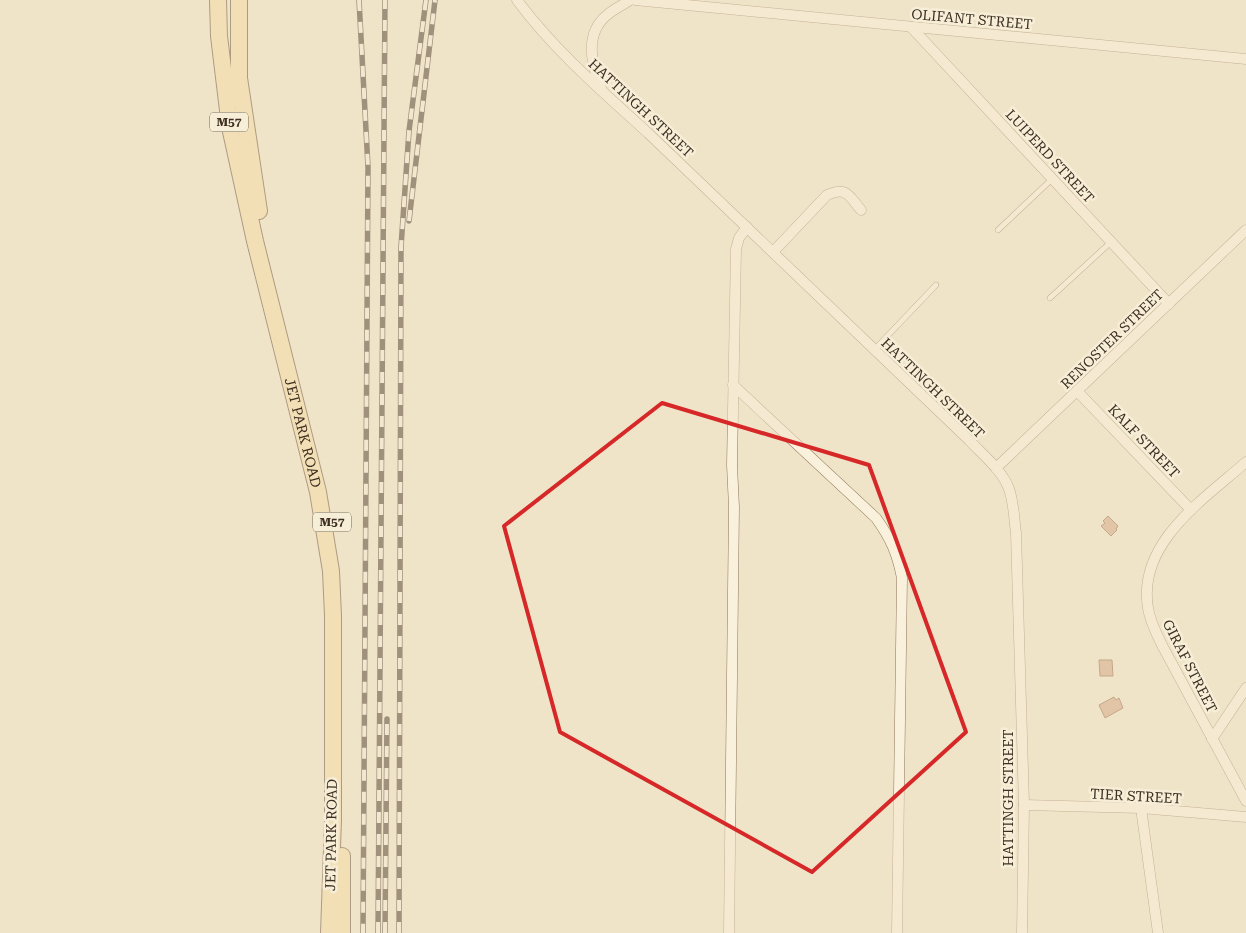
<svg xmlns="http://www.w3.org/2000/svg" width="1246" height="933" font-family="'Roboto Serif',serif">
  <rect width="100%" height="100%" fill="#f0e4c8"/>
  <g fill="#cf9f7d" stroke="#8d5f41">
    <path d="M1108 516 1118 526 1116 529 1117 530 1111 536 1101 526 1105 523 1103 521Z"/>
    <path d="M1099 660H1112L1113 676H1100Z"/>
    <path d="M1114 697 1116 700 1119 698 1123 708 1105 718 1099 705Z"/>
  </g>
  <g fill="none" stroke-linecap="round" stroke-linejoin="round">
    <g stroke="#8d765c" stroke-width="6">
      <g id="service">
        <path d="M998 230 1052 179"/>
        <path d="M1050 298 1111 242"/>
        <path d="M874 350 936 285"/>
      </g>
    </g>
    <g stroke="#8d765c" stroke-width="11">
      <g id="minor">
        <path d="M517 0C553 49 603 92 648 133L969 440C983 455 1002 470 1009 489 1014 503 1014 519 1016 533L1024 805 1022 933"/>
        <path d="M635 0 1246 59"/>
        <path d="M911 27 1169 304"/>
        <path d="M601 88C591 64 584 34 607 15 614 9 623 5 630 0"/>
        <path d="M773 252 827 195C847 186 849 196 861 210"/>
        <path d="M733 385 876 518C891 539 897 553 902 578L897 933"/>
        <path d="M1077 391 1191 510"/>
        <path d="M1246 462C1203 500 1137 543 1148 608 1150 622 1157 635 1163 647L1246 801"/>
        <path d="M996 468 1246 230"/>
        <path d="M1212 739 1246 688"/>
        <path d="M1024 805 1141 808 1246 817"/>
        <path d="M1141 808 1158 933"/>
        <path d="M729 933 734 507 732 465 736 249 739 238 747 227"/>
      </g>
    </g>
    <g stroke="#5b4430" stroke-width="18">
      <g id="primary">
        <path id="s1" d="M218 0 219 36 230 127 255 241 318 492 331 571 333 616V820L329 933"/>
        <path d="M239 0V78L259 211"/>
        <path d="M342 933V856"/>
      </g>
    </g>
    <use href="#service" stroke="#faf1dc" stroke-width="5"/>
    <use href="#minor" stroke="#faf1dc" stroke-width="10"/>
    <use href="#primary" stroke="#f3d9a0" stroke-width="16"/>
    <g stroke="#3d2e20" stroke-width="5.5">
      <g id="rail">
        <path d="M359 0 368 167 363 933"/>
        <path d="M409 221 435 0"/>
        <path d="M378 933 385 0"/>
        <path d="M385 933 387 719"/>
        <path d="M399 933 401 247 409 131 426 0"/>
      </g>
    </g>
    <use href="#rail" stroke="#f7eed8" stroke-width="4" stroke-dasharray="11" stroke-linecap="butt"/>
  </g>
  <path d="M0 0H1246V933H0ZM662 403 869 465 966 732 812 872 560 732 504 526Z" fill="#f0e4c8" fill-opacity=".55" fill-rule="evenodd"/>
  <path fill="none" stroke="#d62828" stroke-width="4" stroke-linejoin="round" d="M662 403 869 465 966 732 812 872 560 732 504 526Z"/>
  <g text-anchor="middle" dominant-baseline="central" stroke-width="5" stroke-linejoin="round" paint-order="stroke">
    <g fill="#f7eed8" stroke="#756857" stroke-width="1">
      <rect x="210" y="112.5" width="38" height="19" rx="4"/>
      <rect x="313" y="512.5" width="38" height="19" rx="4"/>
    </g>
    <g font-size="12" font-weight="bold" fill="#3d2e20">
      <text x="229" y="122">M57</text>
      <text x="332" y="522">M57</text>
    </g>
    <g font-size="14" fill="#3d2e20" stroke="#f7eed8">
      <text transform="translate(972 19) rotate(5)">OLIFANT STREET</text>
      <text transform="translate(641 108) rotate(43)">HATTINGH STREET</text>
      <text transform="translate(1050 156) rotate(47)">LUIPERD STREET</text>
      <text transform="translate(1112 339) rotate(-44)">RENOSTER STREET</text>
      <text transform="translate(933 388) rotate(44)">HATTINGH STREET</text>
      <text stroke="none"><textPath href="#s1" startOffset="442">JET PARK ROAD</textPath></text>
      <text transform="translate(1144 441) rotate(46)">KALF STREET</text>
      <text transform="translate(1190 666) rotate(63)">GIRAF STREET</text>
      <text transform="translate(1136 796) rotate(3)">TIER STREET</text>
      <text transform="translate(1008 798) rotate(-90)">HATTINGH STREET</text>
      <text transform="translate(331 835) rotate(-89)">JET PARK ROAD</text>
    </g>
  </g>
</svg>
